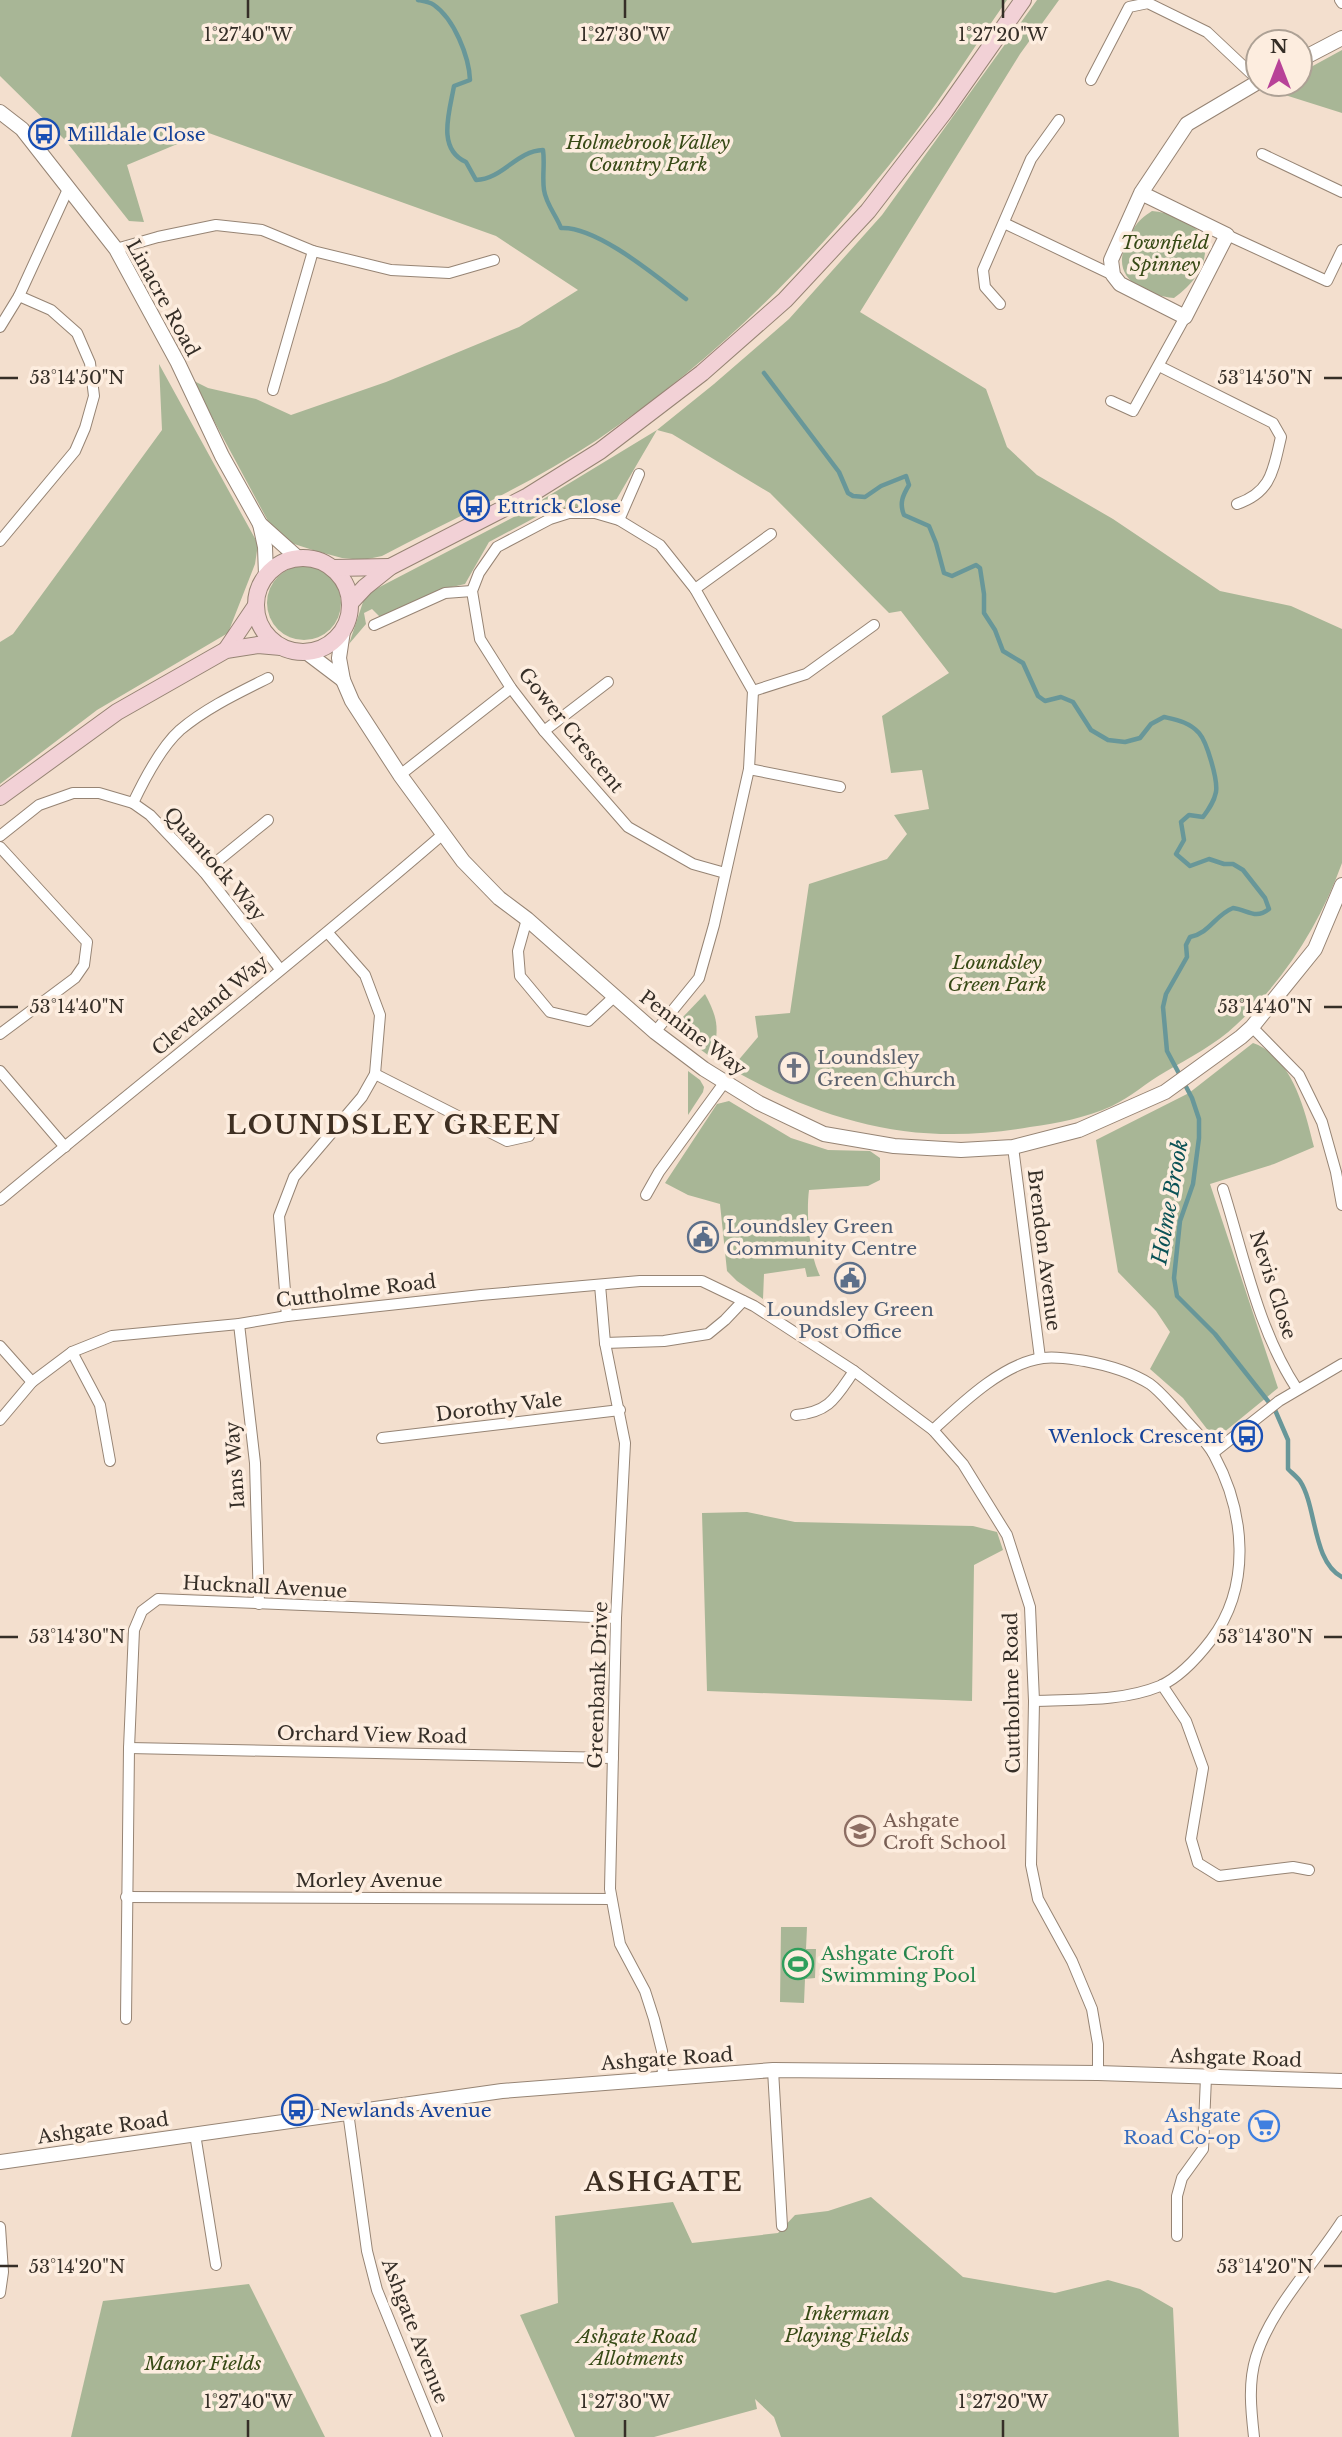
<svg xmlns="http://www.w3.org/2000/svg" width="1342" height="2437" font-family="'Libre Baskerville',serif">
  <rect width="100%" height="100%" fill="#f3dfce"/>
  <g fill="#a8b696">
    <path d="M0 0H1007C976 44 946 92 913 135 821 253 722 356 597 440 529 485 454 518 382 556L363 560 342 558 316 551 291 543 268 521 192 380 208 388 256 399 291 415 386 382 519 327 578 290 496 236 206 132 127 165 144 222 129 221 65 140 0 76Z"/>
    <path d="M1037 0H1059L1020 54 860 312 986 389 1007 447 1037 475 1113 519 1220 591 1291 606 1342 629V863C1320 924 1284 981 1236 1025 1216 1044 1189 1058 1165 1072 1147 1082 1131 1097 1112 1106 1085 1118 1059 1123 1030 1127 918 1147 829 1124 731 1069L758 1037 755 1016 790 1013 809 884 887 859 907 834 894 815 929 809 922 770 891 773 882 716 949 673 901 611 889 613 770 493 672 434 657 430 612 507 565 508 540 501 657 430 714 384 789 319 882 215Z"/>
    <path d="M1342 50V113L1269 90 1279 84H1300V73Z"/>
    <path d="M1152 211C1214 217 1222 264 1174 298 1141 294 1108 276 1128 240 1135 225 1138 220 1152 211Z"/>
    <path d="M159 364 258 544 255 564 228 633 97 710 0 784V642L13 634 162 430Z"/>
    <path d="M529 509H551L489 542 465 584 439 590 380 617 372 609 364 613 366 624 349 644 363 602 370 592Z"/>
    <circle cx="304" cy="603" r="37"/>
    <path d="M705 994C719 1020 719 1030 712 1058L689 1041 680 1030 682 1018Z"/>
    <path d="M1253 1043C1293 1057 1305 1111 1314 1147L1274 1164 1210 1184 1278 1388 1223 1433H1214L1207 1429 1183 1398 1150 1369 1170 1332 1156 1311 1118 1272 1096 1140 1189 1093Z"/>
    <path d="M688 1071 700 1080 704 1087 703 1092 688 1115Z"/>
    <path d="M729 1101 791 1138 828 1150 870 1151 880 1158V1180L868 1186 809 1190C806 1214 809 1254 820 1276L807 1277 805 1268 764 1274 763 1299 737 1281 727 1271 720 1204 688 1195 665 1183 717 1104Z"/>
    <path d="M747 1512 795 1522 973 1526 997 1532 1003 1550 974 1565 972 1701 707 1691 702 1513Z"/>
    <path d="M781 1927H807L806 1949H816L815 1978 805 1979 804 2003 780 2002Z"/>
    <path d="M871 2197 963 2277 1055 2293 1108 2280 1140 2289 1173 2308 1179 2437H781L774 2417 755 2399 757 2409 654 2437H575L520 2315 558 2303 555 2216 673 2202 692 2243 778 2233 795 2215 828 2211Z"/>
    <path d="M249 2284 325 2437H71L103 2301Z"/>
  </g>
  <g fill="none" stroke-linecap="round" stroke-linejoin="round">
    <g stroke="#689799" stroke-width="4.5">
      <path d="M418 0C423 1 430 2 434 5 454 19 469 56 470 80L454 86C450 110 436 149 466 162L476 180C503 179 516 151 543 150 545 163 542 177 544 190 546 204 556 215 561 228 597 226 657 277 686 299"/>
      <path d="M764 373 839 472 848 493 853 496 865 497 881 486 906 476 909 485C903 495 899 503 904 515L929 526 936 543 944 573 952 576 976 565 980 568 984 594V613L995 630 1003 651 1023 663 1038 696 1045 701 1061 697 1073 702 1091 730 1108 740 1125 742 1140 738 1151 724 1164 717C1177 720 1189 722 1199 733 1207 742 1218 780 1216 792 1214 802 1209 809 1203 817L1189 815 1181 822 1184 840 1176 854 1190 866 1209 859 1224 864H1233L1243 870 1265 898 1269 909C1255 920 1248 910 1233 908 1215 915 1210 933 1190 937L1186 945 1187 957 1166 994 1163 1007 1167 1051 1192 1098 1199 1119V1138L1193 1184 1180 1221 1174 1278 1177 1296 1215 1334 1275 1410 1288 1440V1469C1292 1473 1297 1477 1300 1481 1317 1507 1312 1561 1342 1577"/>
    </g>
    <g stroke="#968474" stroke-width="12">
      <g id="minor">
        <path d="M1340 0 1342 3"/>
        <path d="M1091 80 1129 7 1148 3 1207 32 1258 80"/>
        <path d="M1262 154 1342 192"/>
        <path d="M1004 223 1113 275"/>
        <path d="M1227 235 1327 281 1342 250"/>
        <path d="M116 249 158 237 216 225 262 230 313 251 391 270 449 273 494 260"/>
        <path d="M1000 304 985 287 983 270 1031 159 1059 120"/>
        <path d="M0 327 19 296 69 187"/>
        <path d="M1159 366 1273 423 1281 437C1273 470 1272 492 1237 504"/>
        <path d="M273 390 313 251"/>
        <path d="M1111 401 1133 411 1185 317"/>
        <path d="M619 520 639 474"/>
        <path d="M0 541 75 451 85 428 94 396 90 363 77 333 51 310 19 296"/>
        <path d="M695 589 771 534"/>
        <path d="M374 625 445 593 472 591"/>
        <path d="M753 691 806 674 874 625"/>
        <path d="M544 731 608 682"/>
        <path d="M749 769 840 787"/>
        <path d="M400 775 511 688"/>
        <path d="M133 803C143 782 162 746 180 730 206 708 238 693 268 678"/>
        <path d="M0 836 39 805 73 793H99L133 803 150 815 204 872 280 969"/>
        <path d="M0 847 87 942 84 965 75 978 0 1034"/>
        <path d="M204 872 268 820"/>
        <path d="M527 919 518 951 520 976 550 1012 588 1021 615 996"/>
        <path d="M1252 1027 1299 1075 1322 1122 1336 1172 1342 1205"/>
        <path d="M655 1032 699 978 714 925 749 769 753 691 695 589 660 545 619 520 595 513H569L550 519 497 547 479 573 472 591 480 639 511 688 544 731 628 827 693 864 725 873"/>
        <path d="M0 1071 65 1147"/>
        <path d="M375 1074 507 1141 529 1136"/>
        <path d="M1013 1147 1040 1358"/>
        <path d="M1223 1189C1244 1256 1258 1330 1297 1389"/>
        <path d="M646 1195 659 1172 724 1083"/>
        <path d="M0 1200C147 1078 297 960 442 835"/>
        <path d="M600 1285 605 1343 625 1443 616 1618 610 1889 620 1944 645 1991 654 2019 662 2051 663 2078"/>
        <path d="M287 1316 279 1216 294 1177 362 1097 375 1074 380 1015 365 975 328 933"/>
        <path d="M239 1324 255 1463 259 1604"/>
        <path d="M605 1343 664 1341 708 1334 725 1320 743 1301"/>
        <path d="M0 1346 32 1382"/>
        <path d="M72 1352 100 1405 110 1461"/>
        <path d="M796 1415C830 1412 836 1397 854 1371"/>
        <path d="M0 1420 32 1382 72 1352 112 1336 239 1324 287 1316 481 1295 640 1281H702L754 1306 854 1371 933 1430 963 1464 1007 1535 1030 1607 1034 1701 1031 1865 1038 1899 1072 1961 1092 2009 1098 2044V2073"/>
        <path d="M933 1430C961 1404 1003 1363 1043 1358 1057 1356 1071 1359 1085 1361 1107 1365 1131 1372 1150 1384 1161 1392 1171 1405 1180 1414 1191 1427 1206 1440 1214 1455 1245 1512 1252 1586 1211 1640 1198 1657 1180 1677 1160 1686 1121 1702 1075 1699 1034 1701"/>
        <path d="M382 1438 620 1410"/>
        <path d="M1213 1453 1279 1401 1342 1364"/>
        <path d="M1162 1685 1186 1721 1203 1768 1191 1839 1198 1863 1219 1876 1293 1867 1309 1870"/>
        <path d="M129 1748 613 1758"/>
        <path d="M126 1897 611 1899"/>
        <path d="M126 2019 129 1748 134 1630 142 1611 158 1599 616 1618"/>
        <path d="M773 2070 782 2226"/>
        <path d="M348 2112 367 2251 377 2290 437 2437"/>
        <path d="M195 2134 216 2265"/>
        <path d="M0 2227 3 2272 0 2293"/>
        <path d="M1177 2236V2196L1182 2178 1203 2149 1206 2077"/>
        <path d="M1254 2437C1251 2410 1248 2383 1256 2357 1270 2310 1315 2263 1342 2221"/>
      </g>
    </g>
    <g stroke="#968474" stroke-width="16">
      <g id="tertiary">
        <path d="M1300 60 1342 38"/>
        <path d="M0 112 22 129 116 249 178 363 222 456 260 524 298 558"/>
        <path d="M1141 193 1227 235 1185 317 1120 284 1113 275 1111 260 1141 193 1187 124 1258 82"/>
        <path d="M260 524 265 547 266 575"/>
        <path d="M343 631 339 658 343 680 352 701 400 775 463 861 499 898 527 919 655 1032 704 1069 759 1103 824 1134 894 1146 961 1150 1013 1147 1079 1130 1165 1092 1241 1037 1252 1027 1315 949 1342 885"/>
        <path d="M306 652 343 680"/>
        <path d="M0 2162 502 2091 773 2070 1098 2073 1342 2081"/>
      </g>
    </g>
    <g stroke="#968474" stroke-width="18">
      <g id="secondary">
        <circle cx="303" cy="605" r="47"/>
        <path d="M333 568 390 567"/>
        <path d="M350 603 365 587 390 567 528 496 600 451 702 373 785 300 868 211 945 111 1023 0"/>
        <path d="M226 650 255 607"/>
        <path d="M0 797 117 712 226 650 258 645 281 647"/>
      </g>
    </g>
    <use href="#minor" stroke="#fff" stroke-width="10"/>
    <use href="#tertiary" stroke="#fff" stroke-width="14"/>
    <use href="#secondary" stroke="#f2d1d6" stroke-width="16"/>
  </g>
  <path fill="none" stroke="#352e27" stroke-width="2.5" d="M248 0V18M625 0V18M1003 0V18M0 378H18M1324 378H1342M0 1007H18M1324 1007H1342M0 1637H18M1324 1637H1342M0 2266H18M1324 2266H1342M248 2420V2437M625 2420V2437M1003 2420V2437"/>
  <defs>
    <g id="bus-ring" transform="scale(1.575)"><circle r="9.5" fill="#fdeddf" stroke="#1a4fb4" stroke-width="1.5"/><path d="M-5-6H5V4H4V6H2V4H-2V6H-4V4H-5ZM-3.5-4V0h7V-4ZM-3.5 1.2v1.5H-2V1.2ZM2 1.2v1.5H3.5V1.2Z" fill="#1a4fb4"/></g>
    <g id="church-ring" transform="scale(1.575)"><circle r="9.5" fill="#fdeddf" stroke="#6b7280" stroke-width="1.5"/><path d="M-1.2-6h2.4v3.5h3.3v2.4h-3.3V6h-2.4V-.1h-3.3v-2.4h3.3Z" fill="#6b7280"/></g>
    <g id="civic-ring" transform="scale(1.575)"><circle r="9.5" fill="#fdeddf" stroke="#5c6f8a" stroke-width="1.5"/><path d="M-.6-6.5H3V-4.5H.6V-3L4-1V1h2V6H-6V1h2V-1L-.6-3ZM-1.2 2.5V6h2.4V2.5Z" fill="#5c6f8a"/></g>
    <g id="school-ring" transform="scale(1.575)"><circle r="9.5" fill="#fdeddf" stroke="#8d6e63" stroke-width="1.5"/><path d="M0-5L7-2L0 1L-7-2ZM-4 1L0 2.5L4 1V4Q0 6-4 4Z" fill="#8d6e63"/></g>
    <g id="stadium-ring" transform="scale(1.575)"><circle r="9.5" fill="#fdeddf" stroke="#2e9e5b" stroke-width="1.5"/><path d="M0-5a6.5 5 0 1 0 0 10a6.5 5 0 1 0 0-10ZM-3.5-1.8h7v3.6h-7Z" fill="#2e9e5b"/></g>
    <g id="supermarket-ring" transform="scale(1.575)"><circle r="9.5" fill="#fdeddf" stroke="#3f7fe0" stroke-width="1.5"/><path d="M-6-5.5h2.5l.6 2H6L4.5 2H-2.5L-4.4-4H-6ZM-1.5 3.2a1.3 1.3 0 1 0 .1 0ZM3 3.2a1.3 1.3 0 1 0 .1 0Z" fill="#3f7fe0"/></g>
  </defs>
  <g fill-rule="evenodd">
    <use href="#bus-ring" x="44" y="134"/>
    <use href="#bus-ring" x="474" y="506"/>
    <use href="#church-ring" x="794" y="1068"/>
    <use href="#civic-ring" x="703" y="1237"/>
    <use href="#civic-ring" x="850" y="1278"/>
    <use href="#bus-ring" x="1247" y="1436"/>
    <use href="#school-ring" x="860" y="1831"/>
    <use href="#stadium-ring" x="798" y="1964"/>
    <use href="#bus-ring" x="297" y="2110"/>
    <use href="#supermarket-ring" x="1264" y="2126"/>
  </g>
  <g text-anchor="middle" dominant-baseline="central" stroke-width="7" stroke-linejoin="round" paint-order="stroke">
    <g font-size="19" fill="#164399" stroke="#fdeddf" text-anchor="start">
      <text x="67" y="134">Milldale Close</text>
      <text x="497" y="506">Ettrick Close</text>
      <text x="1224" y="1436" text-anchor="end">Wenlock Crescent</text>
      <text x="320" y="2110">Newlands Avenue</text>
    </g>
    <g font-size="19" font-style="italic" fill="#374a16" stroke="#fdeddf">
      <text x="648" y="142">Holmebrook Valley<tspan x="648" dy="22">Country Park</tspan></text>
      <text x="1165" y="242">Townfield<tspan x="1165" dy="22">Spinney</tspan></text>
      <text x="997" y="962">Loundsley<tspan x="997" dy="22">Green Park</tspan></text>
      <text x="847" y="2313">Inkerman<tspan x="847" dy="22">Playing Fields</tspan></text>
      <text x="637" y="2336">Ashgate Road<tspan x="637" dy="22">Allotments</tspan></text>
      <text x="203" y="2363">Manor Fields</text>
    </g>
    <g font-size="19" fill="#352e27" stroke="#fdeddf">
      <text transform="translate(163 298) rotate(61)">Linacre Road</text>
      <text transform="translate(571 730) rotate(51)">Gower Crescent</text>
      <text transform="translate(215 864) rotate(49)">Quantock Way</text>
      <text transform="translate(210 1005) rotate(-40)">Cleveland Way</text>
      <text transform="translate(693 1033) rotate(37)">Pennine Way</text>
      <text transform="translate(1044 1250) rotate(83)">Brendon Avenue</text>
      <text transform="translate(1273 1285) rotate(72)">Nevis Close</text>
      <text transform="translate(356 1291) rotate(-7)">Cuttholme Road</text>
      <text transform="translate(499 1407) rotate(-7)">Dorothy Vale</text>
      <text transform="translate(235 1465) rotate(-94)">Ians Way</text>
      <text transform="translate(265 1587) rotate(3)">Hucknall Avenue</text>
      <text transform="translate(598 1685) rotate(-88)">Greenbank Drive</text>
      <text transform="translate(1012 1693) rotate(-91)">Cuttholme Road</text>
      <text transform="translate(372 1735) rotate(1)">Orchard View Road</text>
      <text x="369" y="1880">Morley Avenue</text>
      <text transform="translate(1236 2058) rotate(2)">Ashgate Road</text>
      <text transform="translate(667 2059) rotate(-4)">Ashgate Road</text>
      <text transform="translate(103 2128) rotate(-8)">Ashgate Road</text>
      <text transform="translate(415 2331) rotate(69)">Ashgate Avenue</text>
    </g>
    <g font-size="19" fill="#5b616d" stroke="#fdeddf" text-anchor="start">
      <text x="817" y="1057">Loundsley<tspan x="817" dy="22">Green Church</tspan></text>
    </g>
    <g font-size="19" fill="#4e5e75" stroke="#fdeddf" text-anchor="start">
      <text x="726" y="1226">Loundsley Green<tspan x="726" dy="22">Community Centre</tspan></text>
      <text x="850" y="1309" text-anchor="middle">Loundsley Green<tspan x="850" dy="22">Post Office</tspan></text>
    </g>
    <g font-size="19" fill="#785e54" stroke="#fdeddf" text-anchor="start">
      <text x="883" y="1820">Ashgate<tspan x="883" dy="22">Croft School</tspan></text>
    </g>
    <g font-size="19" fill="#27864d" stroke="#fdeddf" text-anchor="start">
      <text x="821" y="1953">Ashgate Croft<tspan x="821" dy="22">Swimming Pool</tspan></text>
    </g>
    <g font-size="19" fill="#366cbe" stroke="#fdeddf" text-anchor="end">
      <text x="1241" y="2115">Ashgate<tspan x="1241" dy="22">Road Co-op</tspan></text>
    </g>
    <g font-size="21" font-style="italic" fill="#0b5256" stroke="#fdeddf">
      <text transform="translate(1170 1202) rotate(-80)">Holme Brook</text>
    </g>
    <g font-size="26" font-weight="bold" letter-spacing="2" fill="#3e2f22" stroke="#fdeddf">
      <text x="394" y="1125">LOUNDSLEY GREEN</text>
      <text x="664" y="2182">ASHGATE</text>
    </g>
  </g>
  <g font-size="18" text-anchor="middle" fill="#352e27" stroke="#fdeddf" stroke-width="7" stroke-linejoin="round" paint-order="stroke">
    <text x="248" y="41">1°27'40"W</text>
    <text x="625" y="41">1°27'30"W</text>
    <text x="1003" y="41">1°27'20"W</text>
    <text x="77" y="384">53°14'50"N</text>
    <text x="1265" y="384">53°14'50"N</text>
    <text x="77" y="1013">53°14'40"N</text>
    <text x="1265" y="1013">53°14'40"N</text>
    <text x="77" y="1643">53°14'30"N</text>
    <text x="1265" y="1643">53°14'30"N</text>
    <text x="77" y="2273">53°14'20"N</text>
    <text x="1265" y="2273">53°14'20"N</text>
    <text x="248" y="2408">1°27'40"W</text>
    <text x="625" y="2408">1°27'30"W</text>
    <text x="1003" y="2408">1°27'20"W</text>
  </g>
  <g transform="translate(1279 63)"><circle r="33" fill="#fdeddf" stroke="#ada195" stroke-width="2"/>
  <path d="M0-5L12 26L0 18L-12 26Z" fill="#b84298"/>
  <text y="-10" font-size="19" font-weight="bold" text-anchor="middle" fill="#352e27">N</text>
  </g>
</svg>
